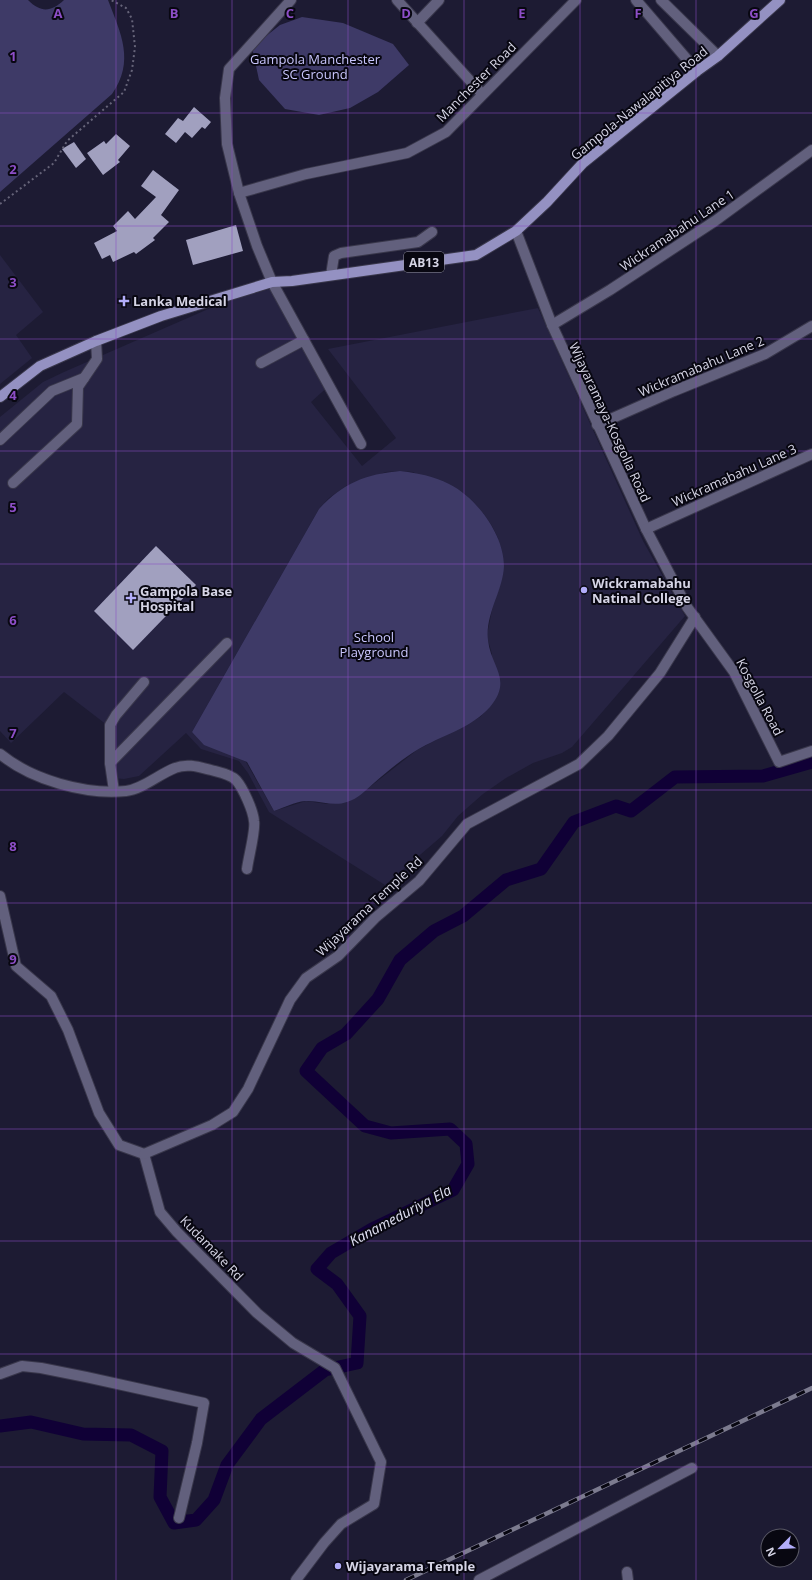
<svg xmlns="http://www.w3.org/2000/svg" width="812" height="1580" font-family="'Open Sans',sans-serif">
  <rect width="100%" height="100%" fill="#1d1b33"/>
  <g fill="#262342" fill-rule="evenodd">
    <path d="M0 255 43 312 16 335 32 358 0 384Z"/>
    <path d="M270 289 332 383 311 402 362 466 396 438 328 349 538 308 643 541 685 616 572 747 562 753 533 763 506 778 483 794 458 816 442 836 385 885 269 812 248 773 239 761 201 749 186 733 139 776 124 779 113 778 107 725 64 692 11 743 0 731V417L43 382 64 372 206 310 238 298ZM400 471 413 472 483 513 492 526 498 538 501 581 492 610 488 630V640L492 654 489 708 480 717 417 750 357 797 327 804 306 801 274 811 246 762 192 732 319 509 329 498 346 486 386 472Z"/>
  </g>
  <g fill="#3e3a67">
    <path d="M0 0H28C41 13 51 12 64 0H108C121 34 135 61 112 94L0 192Z"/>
    <path d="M302 17 343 23 393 44 409 65 378 92 350 108 319 115 285 109 259 80 252 47 280 25Z"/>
    <path d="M400 471C417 473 434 476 449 484 477 498 504 535 504 566 503 591 485 614 488 640 491 668 513 679 490 707 472 728 440 736 417 750 402 759 388 771 374 783 366 790 358 799 347 802 333 807 320 800 305 801 295 802 283 808 274 811L247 762 204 745 192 732 319 509C343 483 366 474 400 471Z"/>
  </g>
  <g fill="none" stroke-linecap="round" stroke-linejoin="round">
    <path stroke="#100036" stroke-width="13" d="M0 1426 31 1422 83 1434 131 1435 162 1451 160 1497 174 1523 196 1520 214 1500 227 1465 261 1419 325 1370 357 1363 360 1316 337 1284 317 1269 331 1253 372 1229 453 1190 468 1164 466 1144 450 1129 391 1133 365 1126 306 1071 322 1048 346 1034 378 999 400 960 434 931 463 916 506 880 541 869 574 822 616 806 631 811 675 777 763 776 812 762"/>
  </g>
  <g fill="#a1a0bf">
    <path d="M194 107 211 122 205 129 202 127 192 138 185 132 176 143 165 134 178 118 183 121Z"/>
    <path d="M116 134 130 146 118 160 120 162 103 175 87 153 104 141 106 144Z"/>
    <path d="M74 142 86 159 76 168 62 149Z"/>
    <path d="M153 170 179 190 161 215 169 222 153 238 155 240 136 254 134 252 113 262 110 255 102 259 94 243 117 231 113 226 128 211 135 219 156 197 141 186Z"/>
    <path d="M236 225 243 251 193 265 186 240Z"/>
    <path d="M156 546 196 585 133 650 94 611Z"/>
  </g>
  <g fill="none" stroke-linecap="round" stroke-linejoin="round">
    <g stroke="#39374b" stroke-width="12">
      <g id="minor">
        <path d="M291 0 229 69 225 98 227 144 239 193 257 246 272 282 361 444"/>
        <path d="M397 0 482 94"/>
        <path d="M636 0 697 71"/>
        <path d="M661 0 718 56"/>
        <path d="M417 23 439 0"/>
        <path d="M239 193 306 174 407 153 446 132 576 0"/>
        <path d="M516 231 552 325 646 529 687 607 734 672 779 762 812 751"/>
        <path d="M331 275 334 256 341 253 418 242 432 232"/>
        <path d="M552 325 610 290 715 221 812 150"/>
        <path d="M261 363 304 340"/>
        <path d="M597 425 674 391 765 354 812 326"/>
        <path d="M0 440 52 391 84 378"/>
        <path d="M13 483 77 424 78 387 97 359 96 341"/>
        <path d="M646 529 812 454"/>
        <path d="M0 754C32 780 85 795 126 791 143 789 159 774 175 768 187 763 199 767 211 770 218 772 230 774 236 780 243 788 253 810 254 821 256 830 248 859 247 869"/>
        <path d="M110 763 227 643"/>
        <path d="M114 791 110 763V725L116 715 144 682"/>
        <path d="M0 896 16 966 51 996 68 1030 99 1113 119 1145 144 1154 160 1212 177 1232 257 1313 293 1343 335 1368 381 1462 374 1504 341 1524 324 1543 296 1580"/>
        <path d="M144 1154 212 1125 233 1112 248 1089 290 1000 306 978 338 956 375 918 419 881 467 824 579 764 608 736 660 673 695 617"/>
        <path d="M0 1374 22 1366 41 1368 86 1377 204 1403 197 1443 179 1518"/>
        <path d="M627 1572 628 1580"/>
        <path d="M479 1580 692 1468"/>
      </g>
    </g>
    <g stroke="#39374b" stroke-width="12">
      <path id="major" d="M0 397 40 366 96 341 161 316 272 282 292 281 476 255 516 231 547 202 583 163 697 71 718 56 780 0"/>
    </g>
    <path stroke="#666479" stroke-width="2" stroke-dasharray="2 3" stroke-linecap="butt" d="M0 204 54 163 67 141 124 92 132 70 135 47 132 19 126 8 111 0"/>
    <use href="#minor" stroke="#62607d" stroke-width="10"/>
    <use href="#major" stroke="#9491c2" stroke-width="10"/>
    <g stroke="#7c7b8f" stroke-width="4.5">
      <path id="rail" d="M406 1580 812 1388"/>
    </g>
    <use href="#rail" stroke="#080711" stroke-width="3" stroke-dasharray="9" stroke-linecap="butt"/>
  </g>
  <path fill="none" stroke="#8d4ec7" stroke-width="1" stroke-opacity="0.55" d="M116 0V1580M232 0V1580M348 0V1580M464 0V1580M580 0V1580M696 0V1580M0 113H812M0 226H812M0 339H812M0 451H812M0 564H812M0 677H812M0 790H812M0 903H812M0 1016H812M0 1129H812M0 1241H812M0 1354H812M0 1467H812"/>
  <g fill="#b2adf9" stroke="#080711" stroke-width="1.5">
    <path d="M122 295h4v4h4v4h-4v4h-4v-4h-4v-4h4z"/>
    <circle cx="584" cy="590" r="4"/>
    <path d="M129 592h4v4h4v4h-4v4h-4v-4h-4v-4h4z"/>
    <circle cx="338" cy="1566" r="4"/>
  </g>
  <g text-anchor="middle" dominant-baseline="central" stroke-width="4" stroke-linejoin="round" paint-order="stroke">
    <rect fill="#080711" stroke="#9897a6" stroke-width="1" x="404" y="252" width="40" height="20" rx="3"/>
    <g font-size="12" font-weight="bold" fill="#d6d5e6">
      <text x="424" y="262">AB13</text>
    </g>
    <g font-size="13" fill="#c9c6fd" stroke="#080711">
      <text x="315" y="59">Gampola Manchester<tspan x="315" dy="15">SC Ground</tspan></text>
      <text x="374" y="637">School<tspan x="374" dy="15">Playground</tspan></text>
    </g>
    <g font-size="13" fill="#d6d5e6" stroke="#080711">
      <text transform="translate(476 82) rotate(-45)">Manchester Road</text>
      <text transform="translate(639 103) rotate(-39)">Gampola-Nawalapitiya Road</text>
      <text transform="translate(677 230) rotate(-34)">Wickramabahu Lane 1</text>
      <text transform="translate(701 366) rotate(-23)">Wickramabahu Lane 2</text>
      <text transform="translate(610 422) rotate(65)">Wijayaramaya-Kosgolla Road</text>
      <text transform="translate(734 475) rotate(-24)">Wickramabahu Lane 3</text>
      <text transform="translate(760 697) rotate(62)">Kosgolla Road</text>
      <text transform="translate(369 906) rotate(-43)">Wijayarama Temple Rd</text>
      <text transform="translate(212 1248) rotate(46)">Kudamake Rd</text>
    </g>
    <g font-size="13" font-weight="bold" fill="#d6d5e6" stroke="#080711" text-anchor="start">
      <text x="133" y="301">Lanka Medical</text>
      <text x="592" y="583">Wickramabahu<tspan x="592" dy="15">Natinal College</tspan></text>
      <text x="140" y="591">Gampola Base<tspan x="140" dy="15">Hospital</tspan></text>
      <text x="346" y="1566">Wijayarama Temple</text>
    </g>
    <g font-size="14" font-style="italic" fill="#e0e0f3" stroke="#080711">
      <text transform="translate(400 1215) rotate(-28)">Kanameduriya Ela</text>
    </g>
  </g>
  <g font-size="13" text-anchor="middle" font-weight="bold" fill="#8d4ec7" stroke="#080711" stroke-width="4" stroke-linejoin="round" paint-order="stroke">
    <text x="58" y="18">A</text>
    <text x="174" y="18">B</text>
    <text x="290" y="18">C</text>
    <text x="406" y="18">D</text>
    <text x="522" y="18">E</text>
    <text x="638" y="18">F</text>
    <text x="754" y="18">G</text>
    <text x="13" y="61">1</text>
    <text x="13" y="174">2</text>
    <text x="13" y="287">3</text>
    <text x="13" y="400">4</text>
    <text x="13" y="512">5</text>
    <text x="13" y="625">6</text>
    <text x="13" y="738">7</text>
    <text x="13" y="851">8</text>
    <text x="13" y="964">9</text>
  </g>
  <g transform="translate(780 1548) rotate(246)"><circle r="19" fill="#080711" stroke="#5a5966"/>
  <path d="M0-3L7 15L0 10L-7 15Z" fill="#b2adf9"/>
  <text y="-6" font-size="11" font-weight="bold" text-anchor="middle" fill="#d6d5e6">N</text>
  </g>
</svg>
